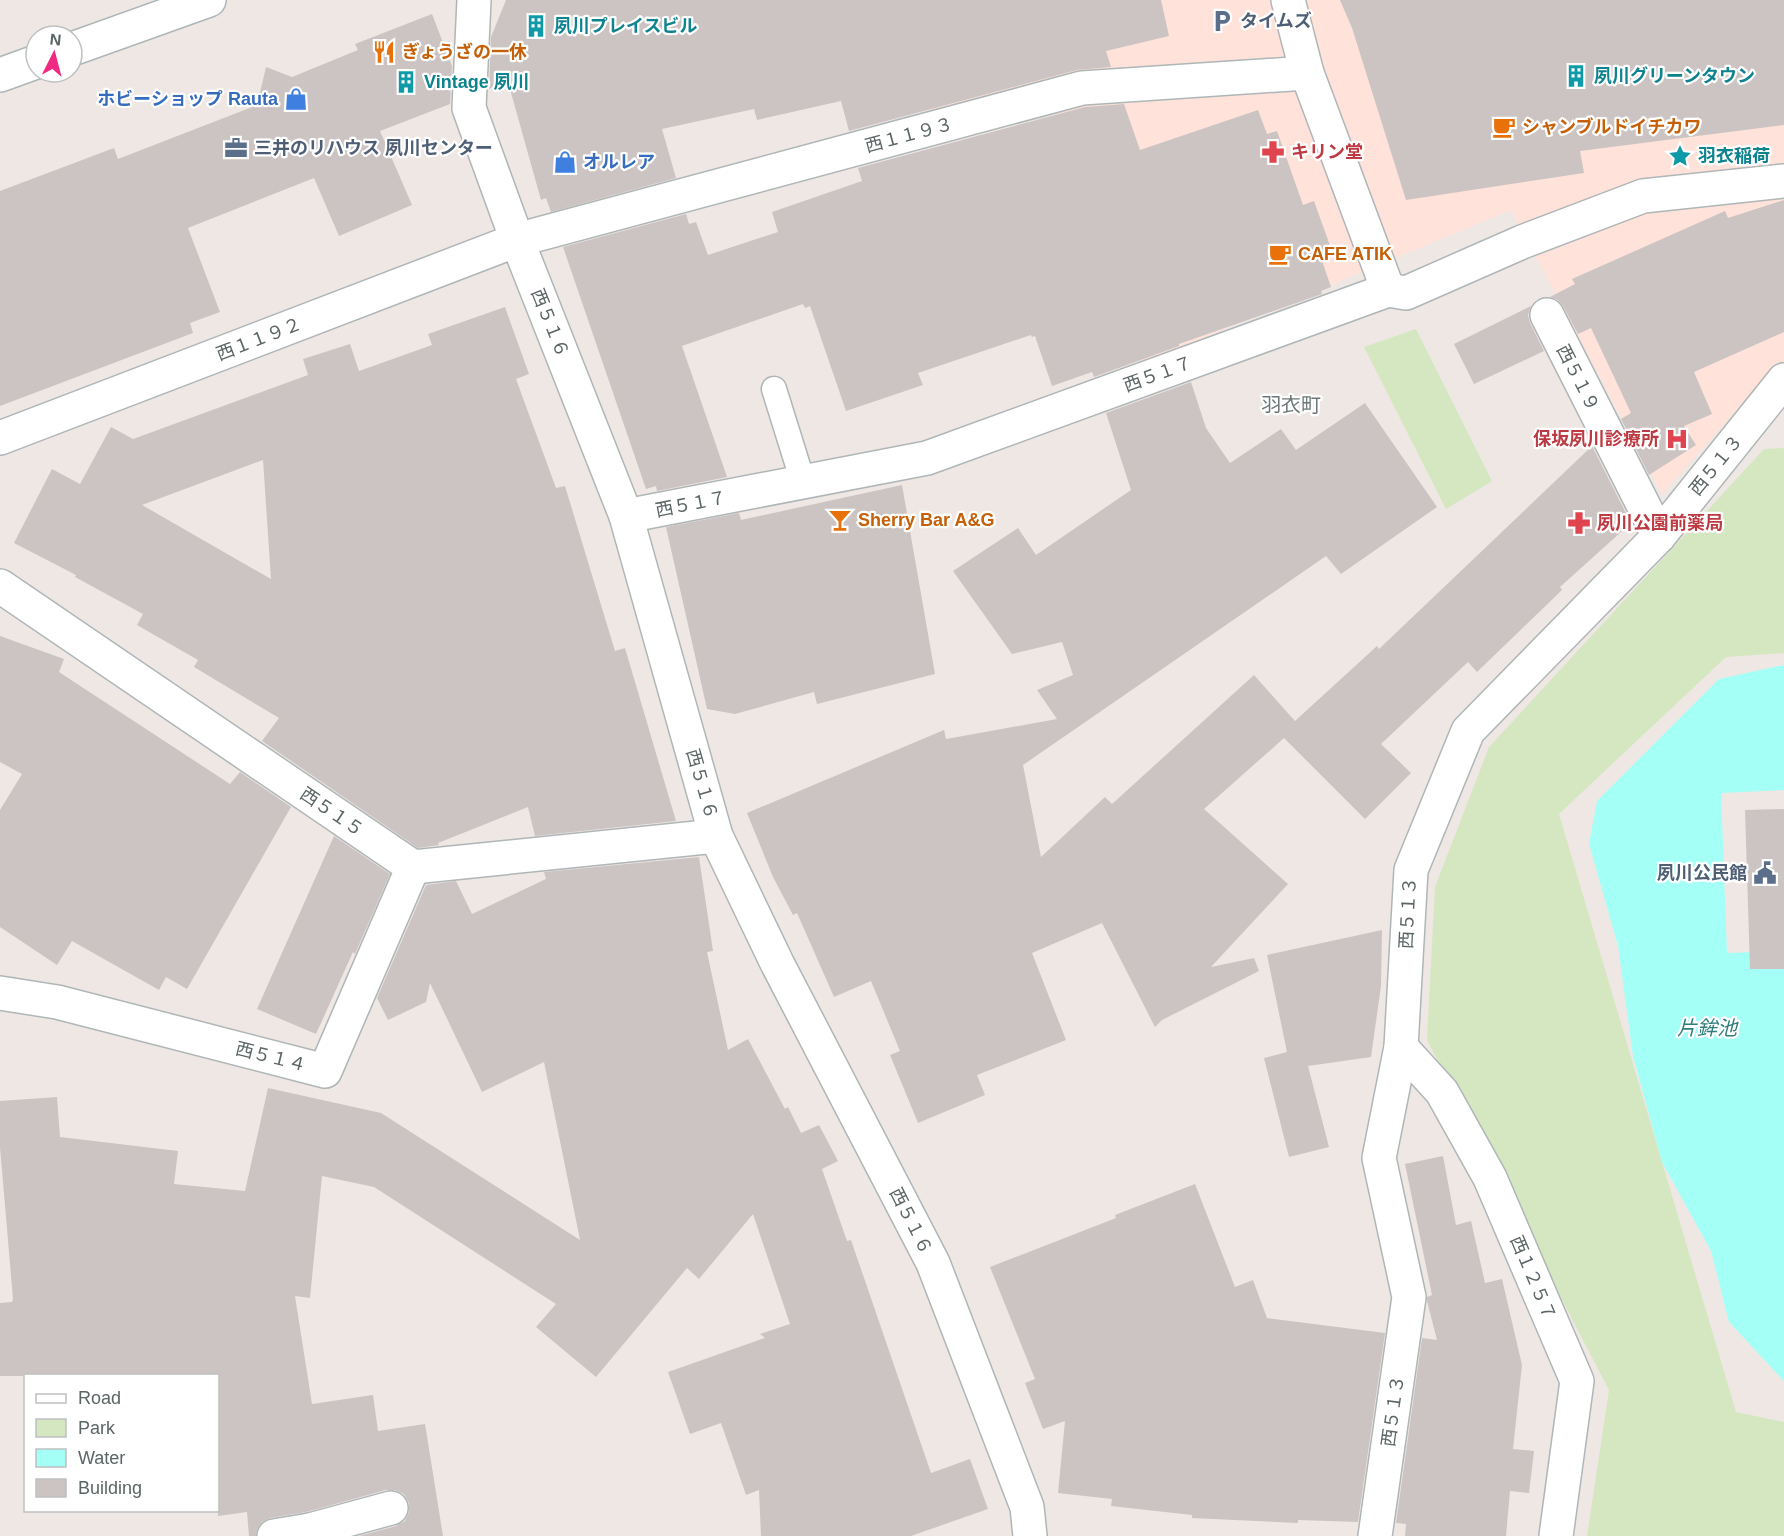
<svg xmlns="http://www.w3.org/2000/svg" width="1784" height="1536" font-family="Helvetica,'Noto Sans JP',sans-serif">
  <rect width="100%" height="100%" fill="#efe7e4"/>
  <path fill="#ffe2d9" d="M889 0H1784V408L1741 405 1662 494 1511 210 1143 363 1048 84 926 111Z"/>
  <g fill="#d4e7c0">
    <path d="M1416 329 1492 481 1446 509 1364 347Z"/>
    <path d="M1784 448V653L1726 657 1559 814 1736 1412 1784 1422V1536H1587L1609 1390 1427 1040 1435 887 1489 747 1764 449Z"/>
  </g>
  <path fill="#a4fff7" d="M1784 665V790L1721 793 1727 953 1784 951V1381L1729 1322 1711 1251 1662 1162 1633 1056 1618 946 1589 844 1597 801 1719 679Z"/>
  <g fill="#ccc4c3" fill-rule="evenodd">
    <path d="M506 0H1161L1169 36 1106 51 1111 67 1077 70 849 131 841 101 757 120 754 109 662 129 676 178 551 212 546 198 541 200 508 82 489 89 491 37Z"/>
    <path d="M1340 0H1784V125L1580 151 1584 173 1406 200 1352 28Z"/>
    <path d="M432 14 452 66 450 104 380 131 412 205 339 236 314 178 188 228 220 312 190 323 193 333 0 406V191L114 148 118 159 257 105 266 67 292 77 358 50 355 44Z"/>
    <path d="M1124 104 1140 150 1258 110 1267 134 1277 131 1303 205 1314 201 1333 254 1321 258 1331 287 1321 291 1322 294 1179 344V346L1094 377 1092 372 1052 386 1035 336 1032 337 1031 335 918 373 923 385 846 411 810 306 805 308 803 304 682 346 727 477 657 491 656 486 646 489 563 247 686 214 689 224 696 222 708 255 778 232 772 212 862 181 858 168 1085 107Z"/>
    <path d="M1784 200V332L1694 372 1712 414 1684 426 1696 445 1649 475 1621 419 1631 413 1591 328 1578 334 1563 306 1558 300 1550 297 1575 284 1572 279 1725 211 1728 218Z"/>
    <path d="M1531 306 1528 315 1530 323 1544 351 1474 384 1454 344Z"/>
    <path d="M505 307 529 374 516 379 556 488 565 486 615 651 625 648 676 821 535 836 528 807 438 843 439 845 418 848 262 741 279 718 194 667 198 660 137 625 143 614 75 577 76 575 14 543 52 469 80 484 111 427 133 439 308 375 303 359 350 344 359 371 432 345 428 334ZM263 460 271 579 142 505Z"/>
    <path d="M1191 382 1206 428 1230 463 1281 429 1296 450 1365 403 1437 507 1341 574 1326 556 1023 765 1041 857 1105 797 1112 804 1254 675 1295 721 1377 646 1379 649 1592 446 1631 523 1560 587 1562 590 1477 672 1468 662 1381 744 1411 773 1365 819 1284 738 1204 809 1288 884 1211 967 1254 958 1259 971 1162 1020 1155 1027 1102 923 1032 953 1066 1040 977 1075 985 1095 918 1123 890 1055 900 1051 871 981 834 997 797 913 793 915 773 877 747 813 944 730 946 739 1057 719 1037 690 1073 675 1062 642 1012 654 953 571 1018 528 1036 555 1131 490 1106 413Z"/>
    <path d="M902 485 935 674 817 704 814 692 735 714 707 709 666 527 739 513 741 520Z"/>
    <path d="M0 636 64 659 59 672 230 784 240 772 291 807 187 989 166 977 159 990 72 941 57 965 0 927V810L22 774 0 762Z"/>
    <path d="M1784 809V969H1750L1745 810Z"/>
    <path d="M334 836 390 874 355 954 353 952 316 1034 257 1009Z"/>
    <path d="M699 857 713 951 707 952 728 1050 748 1039 785 1109 788 1107 801 1133 819 1125 838 1161 822 1169 847 1241 851 1240 931 1473 970 1459 988 1509 911 1536H761L759 1490 746 1495 721 1423 690 1434 668 1372 765 1338 760 1334 790 1324 753 1214 699 1279 687 1268 596 1377 536 1327 556 1304 374 1187 322 1176 310 1298 295 1296 312 1404 373 1395 378 1431 425 1424 443 1536H359L396 1526 405 1521 409 1512V1503L404 1494 395 1490H386L306 1512 270 1518 262 1522 257 1529 256 1536H249L247 1512 218 1516V1376H0V1303L12 1302 13 1299 0 1147V1101L57 1097 60 1137 178 1151 174 1184 245 1191 268 1088 381 1113 580 1240 544 1062 482 1092 430 983 426 1002 388 1020 377 998 426 885 456 881 472 914 546 879 544 872Z"/>
    <path d="M1382 930 1381 986 1371 1057 1308 1066 1329 1147 1289 1157 1264 1058 1287 1052 1267 955Z"/>
    <path d="M1443 1156 1456 1225 1471 1221 1485 1283 1502 1279 1522 1365 1513 1449 1534 1451 1529 1493 1510 1491 1506 1536H1405L1406 1524 1396 1523 1422 1338 1437 1340 1427 1301V1297L1432 1295 1405 1164Z"/>
    <path d="M1195 1184 1235 1287 1253 1280 1267 1318 1385 1333 1358 1522 1298 1520V1523L1192 1518V1515L1111 1506 1112 1499 1058 1493 1065 1421 1043 1429 1025 1383 1035 1379 990 1267 1116 1218 1115 1215Z"/>
  </g>
  <g fill="none" stroke-linecap="round" stroke-linejoin="round">
    <g stroke="#afb6b7" stroke-width="27">
      <path id="lane" d="M774 389 803 482"/>
    </g>
    <g stroke="#afb6b7" stroke-width="36">
      <g id="street">
        <path d="M474 0 469 108 517 240 626 516 716 836 777 963 933 1263 1027 1507 1030 1536"/>
        <path d="M1288 0 1307 73 1388 290"/>
        <path d="M1547 315 1659 536"/>
        <path d="M0 438 517 240 1082 88 1307 73"/>
        <path d="M626 516 927 458 1388 290 1406 293 1522 242 1643 196 1784 181"/>
        <path d="M0 586 413 867 716 836"/>
        <path d="M0 993 57 1002 325 1071 413 867"/>
        <path d="M1401 1047 1442 1092 1490 1178 1577 1381 1556 1536"/>
        <path d="M310 1530 391 1508"/>
        <path d="M274 1536 310 1530 311 1536"/>
        <path d="M1375 1536 1409 1297 1379 1158 1401 1047 1411 870 1468 731 1659 536 1784 380"/>
      </g>
    </g>
    <g stroke="#aeb7b7" stroke-width="36">
      <g id="secondary">
        <path d="M72 49 209 0"/>
        <path d="M0 75 36 62"/>
      </g>
    </g>
    <use href="#lane" stroke="#fff" stroke-width="24"/>
    <use href="#street" stroke="#fff" stroke-width="33"/>
    <use href="#secondary" stroke="#fff" stroke-width="33"/>
  </g>
  <defs>
    <g id="parking-bare" transform="scale(1.8)"><path d="M-3.5-5.5H1a3.5 3.5 0 0 1 0 7H-1V5.5H-3.5ZM-1-3.4V-.6H.8a1.4 1.4 0 0 0 0-2.8Z" fill="#5c6f8a" stroke="#fff" stroke-width="2.5" paint-order="stroke"/></g>
    <g id="building-bare" transform="scale(1.8)"><path d="M-4-6H4V6H1V3H-1V6H-4ZM-2.5-4.3h1.7v1.8h-1.7ZM.8-4.3h1.7v1.8H.8ZM-2.5-1h1.7V.8h-1.7ZM.8-1h1.7V.8H.8Z" fill="#0f9aa8" stroke="#fff" stroke-width="2.5" paint-order="stroke"/></g>
    <g id="restaurant-bare" transform="scale(1.8)"><path d="M-5-6h1v4h1v-4h1v4h1v-4h1v5L-1.5 .5V6h-2V.5L-5-1ZM5-6V6H3V1.5H1.5Q1.5-4 5-6Z" fill="#e8710a" stroke="#fff" stroke-width="2.5" paint-order="stroke"/></g>
    <g id="shop-bare" transform="scale(1.8)"><path d="M-5-2.5h2.3a2.7 3.5 0 0 1 5.4 0H5L5.5 6h-11ZM-1.5-2.5h3a1.5 2.3 0 0 0-3 0Z" fill="#3f7fe0" stroke="#fff" stroke-width="2.5" paint-order="stroke"/></g>
    <g id="cafe-bare" transform="scale(1.8)"><path d="M-5.5-4.5H6V0H3Q3 3.5 0 3.5H-2.5Q-5.5 3.5-5.5 0ZM3-3.2v2h1.7v-2ZM-6 4.5H4V6H-6Z" fill="#e8710a" stroke="#fff" stroke-width="2.5" paint-order="stroke"/></g>
    <g id="office-bare" transform="scale(1.8)"><path d="M-6-3h4V-5.5h4V-3h4V5H-6ZM-1-4.5V-3h2v-1.5ZM-6 0V1H6V0Z" fill="#5c6f8a" stroke="#fff" stroke-width="2.5" paint-order="stroke"/></g>
    <g id="pharmacy-bare" transform="scale(1.8)"><path d="M-2-6h4v4h4v4h-4v4h-4v-4h-4v-4h4Z" fill="#e0444e" stroke="#fff" stroke-width="2.5" paint-order="stroke"/></g>
    <g id="sight-bare" transform="scale(1.8)"><path d="M0-6L1.8-2.2L6-1.7L2.9 1.2L3.7 5.4L0 3.3L-3.7 5.4L-2.9 1.2L-6-1.7L-1.8-2.2Z" fill="#0f9aa8" stroke="#fff" stroke-width="2.5" paint-order="stroke"/></g>
    <g id="hospital-bare" transform="scale(1.8)"><path d="M-5-5h3v3.5h4V-5h3V5h-3V1.5h-4V5h-3Z" fill="#e0444e" stroke="#fff" stroke-width="2.5" paint-order="stroke"/></g>
    <g id="bar-bare" transform="scale(1.8)"><path d="M-6-5H6L.8 .8V4.5H3.5V6h-7V4.5H-.8V.8Z" fill="#e8710a" stroke="#fff" stroke-width="2.5" paint-order="stroke"/></g>
    <g id="civic-bare" transform="scale(1.8)"><path d="M-.6-6.5H3V-4.5H.6V-3L4-1V1h2V6H-6V1h2V-1L-.6-3ZM-1.2 2.5V6h2.4V2.5Z" fill="#5c6f8a" stroke="#fff" stroke-width="2.5" paint-order="stroke"/></g>
  </defs>
  <g fill-rule="evenodd">
    <use href="#parking-bare" x="1222" y="21"/>
    <use href="#building-bare" x="536" y="26"/>
    <use href="#restaurant-bare" x="384" y="52"/>
    <use href="#building-bare" x="1576" y="76"/>
    <use href="#building-bare" x="406" y="82"/>
    <use href="#shop-bare" x="296" y="99"/>
    <use href="#cafe-bare" x="1504" y="127"/>
    <use href="#office-bare" x="236" y="148"/>
    <use href="#pharmacy-bare" x="1273" y="152"/>
    <use href="#sight-bare" x="1680" y="156"/>
    <use href="#shop-bare" x="565" y="162"/>
    <use href="#cafe-bare" x="1280" y="254"/>
    <use href="#hospital-bare" x="1677" y="439"/>
    <use href="#bar-bare" x="840" y="520"/>
    <use href="#pharmacy-bare" x="1579" y="523"/>
    <use href="#civic-bare" x="1765" y="873"/>
  </g>
  <g text-anchor="middle" dominant-baseline="central" stroke-width="4.5" stroke-linejoin="round" paint-order="stroke">
    <g font-size="18" font-weight="bold" fill="#4e5e75" stroke="#fff" text-anchor="start">
      <text x="1240" y="21">タイムズ</text>
      <text x="254" y="148">三井のリハウス 夙川センター</text>
      <text x="1747" y="873" text-anchor="end">夙川公民館</text>
    </g>
    <g font-size="18" font-weight="bold" fill="#0d838f" stroke="#fff" text-anchor="start">
      <text x="554" y="26">夙川プレイスビル</text>
      <text x="1594" y="76">夙川グリーンタウン</text>
      <text x="424" y="82">Vintage 夙川</text>
      <text x="1698" y="156">羽衣稲荷</text>
    </g>
    <g font-size="18" font-weight="bold" fill="#c56008" stroke="#fff" text-anchor="start">
      <text x="402" y="52">ぎょうざの一休</text>
      <text x="1522" y="127">シャンブルドイチカワ</text>
      <text x="1298" y="254">CAFE ATIK</text>
      <text x="858" y="520">Sherry Bar A&amp;G</text>
    </g>
    <g font-size="18" font-weight="bold" fill="#366cbe" stroke="#fff" text-anchor="end">
      <text x="278" y="99">ホビーショップ Rauta</text>
      <text x="583" y="162" text-anchor="start">オルレア</text>
    </g>
    <g font-size="18" fill="#5c6565" stroke="#fff">
      <text transform="translate(909 135) rotate(-15)">西１１９３</text>
      <text transform="translate(550 323) rotate(68)">西５１６</text>
      <text transform="translate(259 339) rotate(-21)">西１１９２</text>
      <text transform="translate(1158 374) rotate(-20)">西５１７</text>
      <text transform="translate(1578 378) rotate(63)">西５１９</text>
      <text transform="translate(1716 465) rotate(-51)">西５１３</text>
      <text transform="translate(691 504) rotate(-11)">西５１７</text>
      <text transform="translate(702 784) rotate(74)">西５１６</text>
      <text transform="translate(332 812) rotate(34)">西５１５</text>
      <text transform="translate(1408 913) rotate(-87)">西５１３</text>
      <text transform="translate(271 1057) rotate(14)">西５１４</text>
      <text transform="translate(911 1221) rotate(63)">西５１６</text>
      <text transform="translate(1533 1278) rotate(67)">西１２５７</text>
      <text transform="translate(1393 1411) rotate(-82)">西５１３</text>
    </g>
    <g font-size="18" font-weight="bold" fill="#be3a42" stroke="#fff" text-anchor="start">
      <text x="1291" y="152">キリン堂</text>
      <text x="1659" y="439" text-anchor="end">保坂夙川診療所</text>
      <text x="1597" y="523">夙川公園前薬局</text>
    </g>
    <g font-size="20" fill="#6d7777" stroke="#fff">
      <text x="1291" y="405">羽衣町</text>
    </g>
    <g font-size="20" font-style="italic" fill="#2e7e7d" stroke="#fff">
      <text x="1707" y="1028">片鉾池</text>
    </g>
  </g>
  <rect x="24" y="1374" width="195" height="138" fill="#ffffff" stroke="#bec1c1" stroke-width="1.5"/>
  <rect x="36" y="1394" width="30" height="9" fill="#ffffff" stroke="#bec1c1" stroke-width="1.5"/>
  <text x="78" y="1404" font-size="18" fill="#5c6565">Road</text>
  <rect x="36" y="1419" width="30" height="18" fill="#d4e7c0" stroke="#bec1c1" stroke-width="1.5"/>
  <text x="78" y="1434" font-size="18" fill="#5c6565">Park</text>
  <rect x="36" y="1449" width="30" height="18" fill="#a4fff7" stroke="#bec1c1" stroke-width="1.5"/>
  <text x="78" y="1464" font-size="18" fill="#5c6565">Water</text>
  <rect x="36" y="1479" width="30" height="18" fill="#ccc4c3" stroke="#bec1c1" stroke-width="1.5"/>
  <text x="78" y="1494" font-size="18" fill="#5c6565">Building</text>
  <g transform="translate(54 54) rotate(6)"><circle r="28" fill="#ffffff" stroke="#bec1c1" stroke-width="1.5"/>
  <path d="M0-4.5L10 22L0 15L-10 22Z" fill="#ee2a82"/>
  <text y="-9" font-size="16" font-weight="bold" text-anchor="middle" fill="#5c6565">N</text>
  </g>
</svg>
